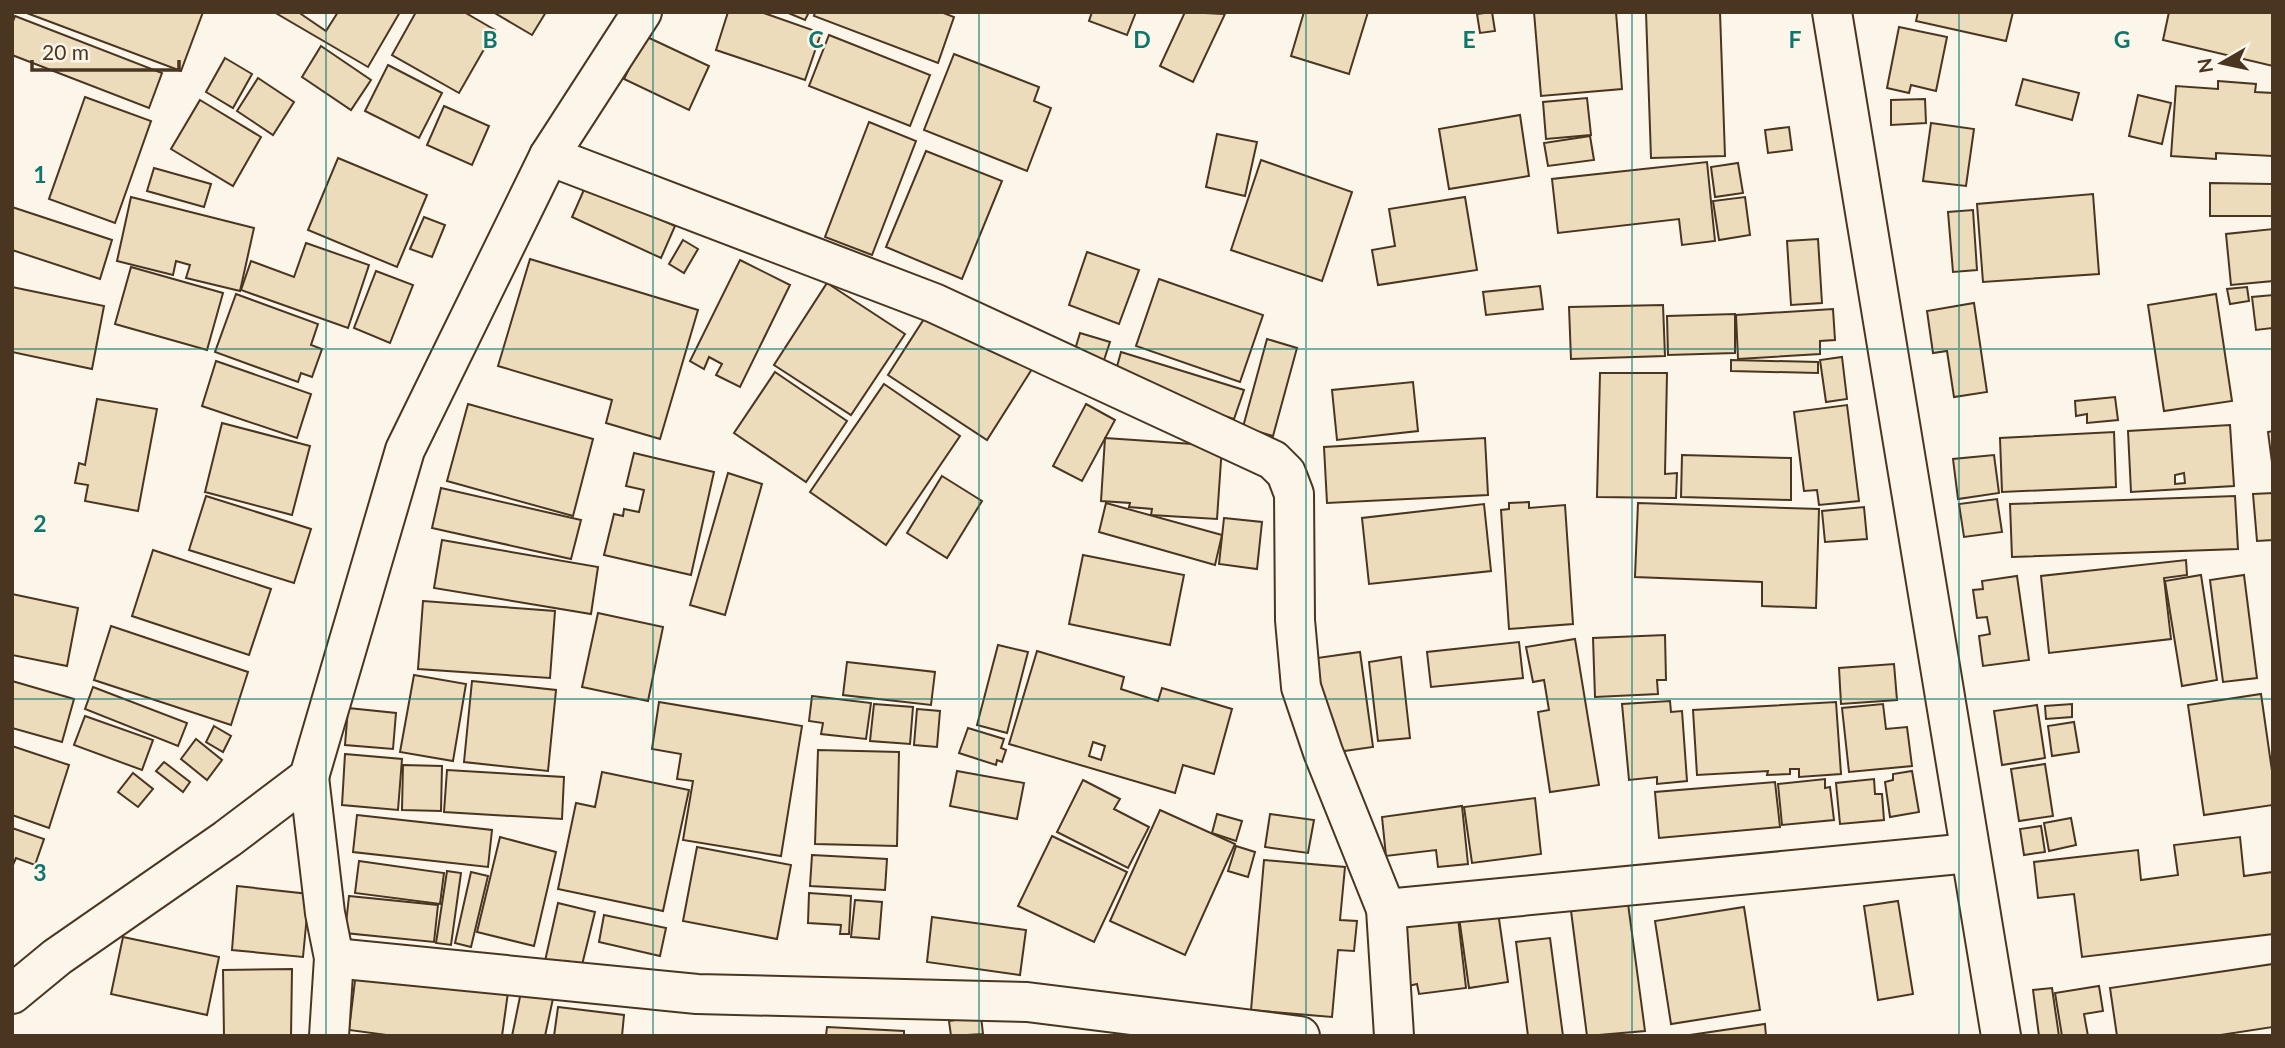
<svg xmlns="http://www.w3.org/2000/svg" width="2285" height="1048" font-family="Lato,sans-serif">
  <rect width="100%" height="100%" fill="#fbf6e9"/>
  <g fill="#ecdcbc" stroke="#4a3520" stroke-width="2" fill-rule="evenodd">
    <path d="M24 12H203L181 71Z"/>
    <path d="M274 12H302L301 14 326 31 338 12H400L368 67Z"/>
    <path d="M416 12H464L495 30 459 93 392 55Z"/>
    <path d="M493 12H546L532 35Z"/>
    <path d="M728 12H761L821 33 805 80 716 50Z"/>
    <path d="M786 12H809L805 20Z"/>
    <path d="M815 12H941L954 17 938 63 814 16Z"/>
    <path d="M1092 12H1136L1127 35 1089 21Z"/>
    <path d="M1185 12 1225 14 1193 82 1160 66Z"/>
    <path d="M1304 12H1368L1349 74 1291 56Z"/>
    <path d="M1492 12 1495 31 1480 33 1477 14Z"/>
    <path d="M1534 12H1616L1622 89 1541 96Z"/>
    <path d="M1646 12H1720L1725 156 1651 158Z"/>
    <path d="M1918 12H2013L2006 41 1916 21Z"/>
    <path d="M2169 12H2273V66L2163 40Z"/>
    <path d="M15 16 162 73 149 108 12 55V24Z"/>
    <path d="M1899 27 1947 37 1936 91 1911 85 1909 93 1887 88Z"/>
    <path d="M829 35 930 75 910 126 809 86Z"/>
    <path d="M645 36 709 66 689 110 624 79Z"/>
    <path d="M321 46 371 80 351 110 302 77Z"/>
    <path d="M954 54 1039 87 1034 101 1051 108 1027 171 924 130Z"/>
    <path d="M225 58 252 74 233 108 206 92Z"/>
    <path d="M388 65 442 93 419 138 365 111Z"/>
    <path d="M258 78 294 102 273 135 237 111Z"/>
    <path d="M2023 79 2079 93 2072 120 2016 105Z"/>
    <path d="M2218 81 2256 84 2255 92 2273 93 2272 156 2216 153V159L2171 156 2176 86 2218 89Z"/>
    <path d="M2138 95 2171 103 2162 144 2129 136Z"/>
    <path d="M85 97 151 121 115 223 49 199Z"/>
    <path d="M1587 98 1591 135 1546 139 1543 102Z"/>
    <path d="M1925 99 1926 123 1891 125V100Z"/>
    <path d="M200 100 261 137 233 186 171 149Z"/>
    <path d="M444 106 489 126 472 165 427 145Z"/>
    <path d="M1520 115 1529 176 1449 189 1439 129Z"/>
    <path d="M869 122 916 141 872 255 825 237Z"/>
    <path d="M1931 123 1974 129 1966 186 1923 181Z"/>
    <path d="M1789 127 1792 150 1768 153 1765 130Z"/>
    <path d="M1217 134 1257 142 1245 196 1206 187Z"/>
    <path d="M1590 136 1594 160 1548 166 1544 143Z"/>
    <path d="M926 151 1002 181 962 279 886 247Z"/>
    <path d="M338 158 427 195 397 267 308 230Z"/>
    <path d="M1261 160 1352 192 1322 281 1231 250Z"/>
    <path d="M1707 162 1715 241 1682 245 1679 219 1558 233 1552 179Z"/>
    <path d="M1738 163 1743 193 1715 197 1711 167Z"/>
    <path d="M154 168 211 184 204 207 147 191Z"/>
    <path d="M2210 183 2273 184V216H2210Z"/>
    <path d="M586 185 675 226 661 258 572 217Z"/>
    <path d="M2093 194 2099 274 1983 282 1977 204Z"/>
    <path d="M131 197 254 228 240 291 186 278 190 265 176 261 173 275 117 261Z"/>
    <path d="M1465 197 1477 270 1378 285 1372 250 1395 246 1389 209Z"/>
    <path d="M1745 197 1750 235 1719 240 1713 201Z"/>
    <path d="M12 207 112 240 100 279 12 250Z"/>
    <path d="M1973 210 1977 270 1953 272 1948 212Z"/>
    <path d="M424 217 445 225 432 257 410 249Z"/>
    <path d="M2273 229V281L2231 285 2226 234Z"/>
    <path d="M1818 239 1822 303 1791 305 1787 241Z"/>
    <path d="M683 240 698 249 684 273 669 264Z"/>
    <path d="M306 243 369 265 348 328 241 290 251 261 294 277Z"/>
    <path d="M1087 252 1139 270 1119 324 1069 305Z"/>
    <path d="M530 259 698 310 660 439 606 423 612 400 498 366Z"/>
    <path d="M740 260 790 285 740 387 716 375 722 364 709 357 704 369 690 361Z"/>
    <path d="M131 267 223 293 207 350 115 324Z"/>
    <path d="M376 271 413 285 390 343 354 328Z"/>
    <path d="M1159 279 1263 315 1240 382 1136 346Z"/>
    <path d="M827 283 905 334 851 415 774 365Z"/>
    <path d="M1540 286 1543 309 1486 315 1483 292Z"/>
    <path d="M12 287 104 306 92 369 12 352Z"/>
    <path d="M2247 287 2249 301 2230 304 2227 289Z"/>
    <path d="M236 294 318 324 311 345 322 349 312 377 301 373 298 382 215 352Z"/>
    <path d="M2216 294 2232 401 2164 411 2148 305Z"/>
    <path d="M2273 295V332L2272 328 2256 330 2252 297Z"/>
    <path d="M1974 303 1987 392 1954 397 1947 351 1933 353 1927 311Z"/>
    <path d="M933 305 1032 369 987 440 888 375Z"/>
    <path d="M1663 305 1665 356 1571 359 1569 307Z"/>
    <path d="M1833 309 1835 340 1820 341V354L1738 359 1736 315Z"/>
    <path d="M1735 314V353L1668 355 1667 316Z"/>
    <path d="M1080 333 1110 342 1099 375 1070 366Z"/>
    <path d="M1267 339 1297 348 1273 436 1243 427Z"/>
    <path d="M1121 352 1244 390 1234 419 1113 381Z"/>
    <path d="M1842 357 1847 399 1826 402 1820 360Z"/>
    <path d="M1731 360 1818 362V373L1731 371Z"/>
    <path d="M216 361 311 394 297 438 202 406Z"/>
    <path d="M775 372 847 421 806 482 734 433Z"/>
    <path d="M1600 373H1667L1665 474 1677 473 1676 498 1597 497Z"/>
    <path d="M1413 382 1418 431 1337 440 1332 390Z"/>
    <path d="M884 384 960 436 886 545 810 492Z"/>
    <path d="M2115 397 2118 420 2087 423V414L2076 416 2075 401Z"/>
    <path d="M97 399 157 409 138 511 85 501 88 485 75 483 79 463 85 465Z"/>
    <path d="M468 404 593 439 573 516 447 481Z"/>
    <path d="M1086 404 1115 420 1082 481 1053 466Z"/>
    <path d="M1847 405 1859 501 1819 505 1817 490 1804 491 1794 412Z"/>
    <path d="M222 423 310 446 292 515 205 492Z"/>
    <path d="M2230 425 2234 486 2131 492 2128 431ZM2184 473 2185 483 2175 484V475Z"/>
    <path d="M2273 431V470L2268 432Z"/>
    <path d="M2114 432 2116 487 2002 492 2000 438Z"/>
    <path d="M1105 438 1222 446 1217 519 1151 515 1152 509 1129 507 1130 503 1101 501Z"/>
    <path d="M1485 438 1488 495 1327 503 1324 447Z"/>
    <path d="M634 453 714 472 691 575 604 555 614 514 623 516 624 509 639 512 644 490 626 486Z"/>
    <path d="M1682 455 1791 458V500L1681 497Z"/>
    <path d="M1994 455 1999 493 1958 499 1953 459Z"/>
    <path d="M728 473 762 484 725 615 690 605Z"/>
    <path d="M942 476 982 501 947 558 907 533Z"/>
    <path d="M441 488 581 520 571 559 432 528Z"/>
    <path d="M2273 493V540L2257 541 2253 494Z"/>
    <path d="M206 496 311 529 294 583 189 550Z"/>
    <path d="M2235 496 2238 549 2012 557 2010 504Z"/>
    <path d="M1997 499 2002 532 1964 537 1959 504Z"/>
    <path d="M1529 502V508L1565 505 1573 624 1509 629 1501 510 1509 509V503Z"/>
    <path d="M1106 503 1222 535 1215 565 1099 532Z"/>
    <path d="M1638 503 1819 509 1816 608 1762 606V582L1635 577Z"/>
    <path d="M1484 504 1491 571 1369 584 1362 518Z"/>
    <path d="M1864 507 1867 539 1825 542 1822 511Z"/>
    <path d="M1224 518 1262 522 1257 569 1219 564Z"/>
    <path d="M442 540 598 567 591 614 434 588Z"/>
    <path d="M153 550 271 589 249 655 132 616Z"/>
    <path d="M1083 555 1184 575 1170 645 1069 624Z"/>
    <path d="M2186 560 2187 575 2164 578 2171 639 2049 653 2041 576Z"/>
    <path d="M2201 575 2217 680 2182 686 2165 581Z"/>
    <path d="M2244 575 2257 678 2223 682 2210 580Z"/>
    <path d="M2017 576 2029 660 1983 666 1979 636 1990 634 1987 617 1977 618 1973 590 1983 589 1982 581Z"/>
    <path d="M12 594 78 608 67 666 12 655Z"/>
    <path d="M423 601 555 611 550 678 418 669Z"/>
    <path d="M598 613 663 627 648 701 582 687Z"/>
    <path d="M111 626 248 672 231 725 94 680Z"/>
    <path d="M1665 635 1666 680H1657L1658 694 1595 697 1593 638Z"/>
    <path d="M1575 639 1599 785 1550 792 1538 712 1549 710 1544 680 1533 682 1526 647Z"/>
    <path d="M1519 642 1523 678 1431 687 1427 652Z"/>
    <path d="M998 645 1028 652 1007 733 977 725Z"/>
    <path d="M1037 651 1124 677 1121 689 1158 701 1162 688 1232 709 1214 774 1183 765 1175 793 1009 744ZM1093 742 1105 746 1101 760 1089 756Z"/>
    <path d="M1360 652 1373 747 1330 753 1317 658Z"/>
    <path d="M1401 657 1410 738 1378 741 1369 662Z"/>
    <path d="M847 662 935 672 931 705 843 695Z"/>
    <path d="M1894 664 1897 700 1841 704 1839 668Z"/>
    <path d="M414 675 466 684 453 761 400 752Z"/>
    <path d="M12 681 74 699 62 742 12 728Z"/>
    <path d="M472 681 556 690 548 771 464 762Z"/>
    <path d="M93 687 187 723 178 746 85 709Z"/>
    <path d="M2261 694 2273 778V805L2204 815 2188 705Z"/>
    <path d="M812 696 871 703 866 739 821 734 823 723 809 721Z"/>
    <path d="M1670 701 1671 712 1682 711 1687 781 1657 784V777L1629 780 1622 704Z"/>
    <path d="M659 702 802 726 781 856 683 840 693 781 677 779 681 754 652 749Z"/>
    <path d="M1836 702 1841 774 1799 777V769H1790V774L1767 775 1768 771 1697 775 1693 710Z"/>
    <path d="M874 704 913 707 910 744 870 741Z"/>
    <path d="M1883 704 1886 729 1907 727 1912 766 1849 772 1842 708Z"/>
    <path d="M2072 704V717L2046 719 2045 706Z"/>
    <path d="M2037 705 2045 758 2002 765 1994 711Z"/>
    <path d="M348 708 396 713 393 749 345 745Z"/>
    <path d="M917 709 940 711 937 747 914 745Z"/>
    <path d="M85 716 153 740 142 770 74 745Z"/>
    <path d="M2074 722 2079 752 2052 756 2048 726Z"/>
    <path d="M214 726 231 736 223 752 206 742Z"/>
    <path d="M968 728 1004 739 1001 748 1006 750 1002 762 997 760 996 765 959 753Z"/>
    <path d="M196 739 222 760 207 780 181 759Z"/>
    <path d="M12 746 69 765 49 828 12 815Z"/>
    <path d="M818 750 899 752 897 846 815 844Z"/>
    <path d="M345 754 402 759 398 810 342 805Z"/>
    <path d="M164 762 190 782 183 792 156 771Z"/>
    <path d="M2045 764 2053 816 2019 821 2011 769Z"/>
    <path d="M403 765 442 766 441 811 402 810Z"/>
    <path d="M447 770 564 777 562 819 444 812Z"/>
    <path d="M957 771 1024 783 1017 819 950 806Z"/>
    <path d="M1912 771 1919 812 1890 817 1885 782 1893 780V774Z"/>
    <path d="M602 772 689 790 663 911 558 889 576 803 595 807Z"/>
    <path d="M133 773 153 789 138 807 118 792Z"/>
    <path d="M1825 779V788L1830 787 1834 820 1782 825 1778 784Z"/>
    <path d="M1874 779 1875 794H1882L1884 820 1840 824 1836 783Z"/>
    <path d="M1083 780 1120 799 1114 809 1149 827 1128 868 1057 832Z"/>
    <path d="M1775 782 1780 827 1659 838 1655 792Z"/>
    <path d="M1535 798 1541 854 1472 863 1464 807Z"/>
    <path d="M1462 806 1468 864 1438 867 1436 850 1386 856 1382 817Z"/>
    <path d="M1160 810 1235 844 1185 955 1110 921Z"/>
    <path d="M1217 814 1242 821 1236 841 1212 833Z"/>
    <path d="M1270 814 1314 820 1308 853 1265 847Z"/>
    <path d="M357 815 492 830 488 867 353 852Z"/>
    <path d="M2071 818 2076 845 2049 851 2044 823Z"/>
    <path d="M2041 826 2045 852 2024 855 2020 829Z"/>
    <path d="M12 828 44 839 35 865 16 858 12 867Z"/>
    <path d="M1052 836 1127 872 1094 942 1018 906Z"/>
    <path d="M500 837 556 852 534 946 477 932Z"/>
    <path d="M2240 837 2244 876 2273 872V934L2082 957 2074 894 2038 898 2034 862 2138 850 2141 880 2178 875 2174 845Z"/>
    <path d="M1236 846 1255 852 1248 877 1228 871Z"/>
    <path d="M697 847 791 865 777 939 683 921Z"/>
    <path d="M812 855 887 859 885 890 810 886Z"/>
    <path d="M1264 860 1345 867 1340 920 1357 921 1354 951 1338 950 1332 1017 1251 1010Z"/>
    <path d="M359 861 444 873 440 904 355 893Z"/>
    <path d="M447 871 461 873 451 945 436 943Z"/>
    <path d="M471 872 488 876 471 947 455 943Z"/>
    <path d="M237 886 309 894 303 957 232 950Z"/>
    <path d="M809 893 851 896 849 934H840L841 925 808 923Z"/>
    <path d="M349 896 438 905 434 942 345 933Z"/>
    <path d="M1627 896 1645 1031 1587 1036 1570 903Z"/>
    <path d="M855 900 882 902 879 939 851 937Z"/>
    <path d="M1898 901 1913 994 1878 1000 1864 906Z"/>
    <path d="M558 903 595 912 582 965 566 961 565 966 545 961Z"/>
    <path d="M1497 905 1508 982 1469 988 1458 910Z"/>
    <path d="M1744 907 1760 1010 1671 1024 1655 921Z"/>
    <path d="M1457 909 1466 988 1419 994 1417 984 1404 987 1395 917Z"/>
    <path d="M604 915 666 928 660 956 599 942Z"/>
    <path d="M932 917 1026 930 1020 975 927 962Z"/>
    <path d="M123 937 219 957 207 1015 111 994Z"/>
    <path d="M1550 938 1563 1036H1528L1516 942Z"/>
    <path d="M357 964 509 985 502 1036H394L349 1030Z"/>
    <path d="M2273 964V1027L2214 1036H2117L2110 988Z"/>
    <path d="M292 969 291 1036H224L223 970Z"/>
    <path d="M523 982 555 989 545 1036H512Z"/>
    <path d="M2099 986 2103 1011 2084 1014 2088 1036H2062L2055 993Z"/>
    <path d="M2052 988 2059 1036H2039L2033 990Z"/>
    <path d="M558 1007 624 1015 622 1036H554Z"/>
    <path d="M981 1016 983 1034 951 1036 949 1021Z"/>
    <path d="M1765 1024 1766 1036H1683Z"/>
    <path d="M827 1027 904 1031V1036H826Z"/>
  </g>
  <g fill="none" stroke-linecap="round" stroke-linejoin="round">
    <g stroke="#4a3520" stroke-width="42">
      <g id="street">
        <path d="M1832 12 2001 1036"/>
        <path d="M549 156 934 303 1273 460 1286 473 1294 494 1295 620 1301 687 1323 752 1386 909 1394 1036"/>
        <path d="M309 777 325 913 334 958 329 1036"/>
        <path d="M1386 909 1970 853"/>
        <path d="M334 958 697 994 1027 1002 1300 1036"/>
        <path d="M12 994 57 957 227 839 309 777 405 450 549 156 642 12"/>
      </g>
    </g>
    <use href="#street" stroke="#fbf6e9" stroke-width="38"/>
  </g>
  <path fill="none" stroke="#0f766e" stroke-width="2" stroke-opacity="0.55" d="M326 12V1036M653 12V1036M979 12V1036M1306 12V1036M1632 12V1036M1959 12V1036M12 349H2273M12 699H2273"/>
  <g font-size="23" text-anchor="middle" font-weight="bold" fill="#0f766e" stroke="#fbf6e9" stroke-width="5" stroke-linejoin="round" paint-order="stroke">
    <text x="490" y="48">B</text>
    <text x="816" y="48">C</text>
    <text x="1142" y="48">D</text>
    <text x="1469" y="48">E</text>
    <text x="1795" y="48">F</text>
    <text x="2122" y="48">G</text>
    <text x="40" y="183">1</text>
    <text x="40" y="532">2</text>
    <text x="40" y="881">3</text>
  </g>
  <rect width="2285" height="1048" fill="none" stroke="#4a3520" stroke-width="28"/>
  <g transform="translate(2222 63) rotate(261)" stroke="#fbf6e9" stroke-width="5" paint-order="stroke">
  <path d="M0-5L12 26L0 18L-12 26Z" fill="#4a3520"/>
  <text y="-10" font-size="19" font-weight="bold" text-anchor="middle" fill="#4a3520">N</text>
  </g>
  <path d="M32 60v10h147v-10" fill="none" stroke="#4a3520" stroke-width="3.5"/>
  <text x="42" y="60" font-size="21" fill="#4a3520" stroke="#fbf6e9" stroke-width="5" paint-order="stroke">20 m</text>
</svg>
